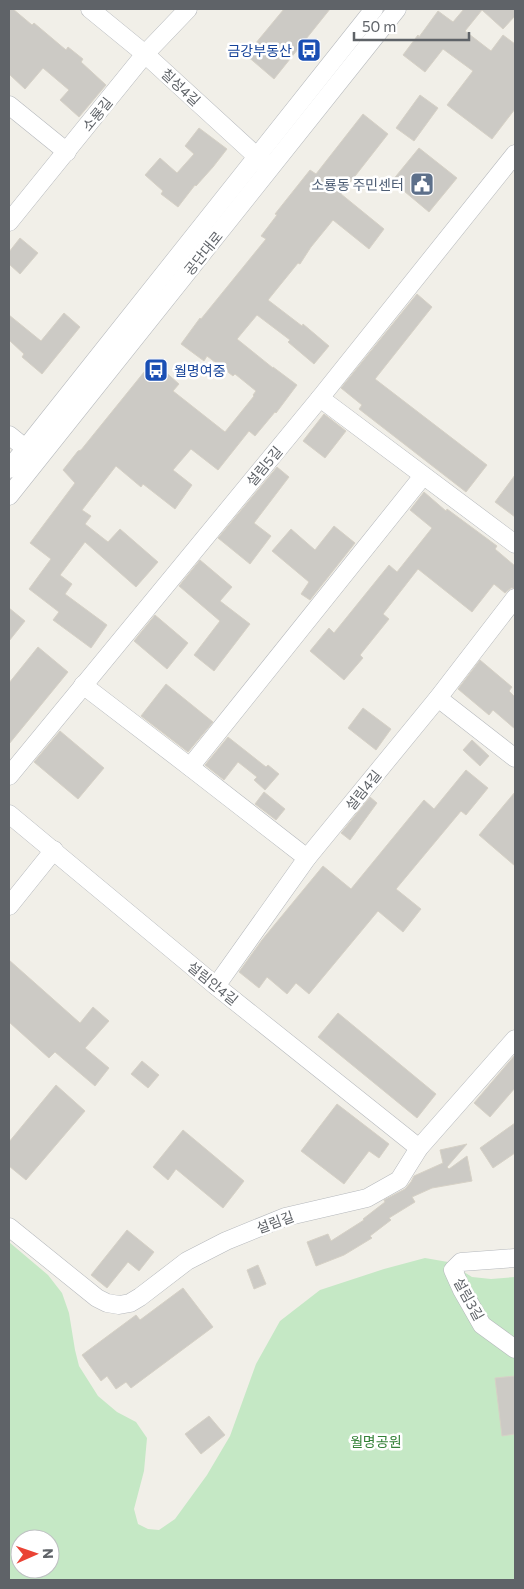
<svg xmlns="http://www.w3.org/2000/svg" width="524" height="1589" font-family="Commissioner,'Noto Sans KR',sans-serif">
  <rect width="100%" height="100%" fill="#f1efe8"/>
  <path fill="#c5e8c5" fill-rule="evenodd" d="M9 1242 48 1275 62 1293 69 1313 75 1350 79 1366 98 1396 117 1412 136 1422 147 1438 144 1471 134 1509 138 1524 148 1529 159 1530 175 1519 207 1475 230 1436 256 1364 280 1321 320 1290 384 1269 425 1258 448 1262 472 1277 491 1279 515 1277V1580H9ZM20 1539H50V1569H20Z"/>
  <g fill="#cccac5" stroke="#d6d1c6">
    <path d="M9 9H13L32 25 34 23 66 50 68 47 83 59 81 62 106 85 79 117 60 100 69 90 43 68 25 89 9 74Z"/>
    <path d="M284 9H330L274 79 246 55Z"/>
    <path d="M464 9H515V16L503 29 482 10 465 31 491 51 503 35 515 44V109L492 139 447 105 473 71 443 49 425 72 403 55 418 35 419 37 438 11 453 22Z"/>
    <path d="M420 95 438 108 414 141 396 128Z"/>
    <path d="M363 114 388 134 341 194 384 229 369 249 333 220 311 247 300 264 298 263 268 300 302 326 303 324 329 346 314 364 288 342 290 340 257 315 237 339 273 368V367L297 385 276 413 275 412 255 436 249 431 218 470 191 449 173 470 192 485 175 509 143 484 141 487 116 466 82 510 91 516 85 524 108 542 120 529 158 562 136 587 85 542 60 575 72 584 65 594 107 625 91 648 53 620 59 612 29 589 51 559 30 543 75 483 63 470 78 451 81 450 153 361 179 384 173 391 225 432 254 396 253 395 256 391 235 374 233 376 207 356 204 361 181 344 200 318 201 319 266 239 261 236 277 215 275 214 310 170 316 174Z"/>
    <path d="M199 128 227 149 213 167 196 186 195 185 178 207 161 194 163 191 145 175 160 158 177 173 194 154 185 146Z"/>
    <path d="M419 148 457 178 429 212 392 181Z"/>
    <path d="M20 238 38 253 20 274 9 264V252Z"/>
    <path d="M417 294 432 307 375 379 487 465 466 492 359 409 362 405 341 388Z"/>
    <path d="M64 313 80 327 42 374 22 357 24 354 9 340V315L41 341Z"/>
    <path d="M324 414 346 431 325 458 303 441Z"/>
    <path d="M277 467 289 477 254 523 271 536 250 564 218 538Z"/>
    <path d="M515 475V517L495 502Z"/>
    <path d="M424 492 446 511 447 509 497 546 495 549 515 566V588H511L505 593 494 584 472 612 418 569 383 614 389 619 360 655 363 658 344 680 310 651 329 628 334 633 389 565 397 572 432 528 410 510Z"/>
    <path d="M334 526 355 543 310 600 301 594 309 582 272 551 291 529 315 550Z"/>
    <path d="M200 560 232 587 220 601 250 624 214 671 194 655 220 621 179 586Z"/>
    <path d="M9 608 25 621 9 641Z"/>
    <path d="M155 615 188 643 167 669 134 641Z"/>
    <path d="M38 647 68 672 9 744V683Z"/>
    <path d="M480 660 512 687 509 691 515 697V729L493 710 489 715 458 689Z"/>
    <path d="M166 684 213 722 188 752 141 716Z"/>
    <path d="M363 708 391 729 376 750 348 728Z"/>
    <path d="M60 731 104 768 78 799 34 762Z"/>
    <path d="M228 737 266 767 268 765 279 774 265 790 254 780 257 777 238 762 224 780 205 765Z"/>
    <path d="M472 740 489 756 480 766 463 750Z"/>
    <path d="M466 770 488 788 466 815 461 811 396 889 421 909 403 932 378 911 309 994 296 983 287 994 267 977 259 988 239 972 262 940 323 866 351 889 424 800 434 809Z"/>
    <path d="M264 792 285 809 276 820 255 804Z"/>
    <path d="M515 792V866L479 835Z"/>
    <path d="M370 797 377 803 350 840 341 833Z"/>
    <path d="M9 960 80 1023 93 1007 109 1021 85 1048 109 1068 95 1086 55 1052 49 1058 9 1022Z"/>
    <path d="M338 1013 436 1094 417 1118 318 1037Z"/>
    <path d="M515 1055V1088L490 1117 474 1103Z"/>
    <path d="M142 1061 159 1075 148 1088 131 1074Z"/>
    <path d="M56 1085 85 1111 26 1180 9 1166V1142Z"/>
    <path d="M337 1104 389 1144 379 1158 369 1151 344 1184 301 1151Z"/>
    <path d="M515 1123V1153L493 1168 480 1148Z"/>
    <path d="M183 1130 244 1181 223 1208 176 1169 168 1180 153 1167Z"/>
    <path d="M467 1144 447 1167 449 1169 467 1156 472 1181 432 1188 412 1197 415 1202 389 1218 391 1220 370 1236 372 1238 344 1255 316 1266 307 1242 328 1234 331 1241 364 1220 363 1219 385 1202 384 1200 405 1189 411 1182 414 1176 443 1163 440 1150Z"/>
    <path d="M127 1230 154 1252 139 1271 128 1262 107 1288 91 1275Z"/>
    <path d="M258 1265 266 1284 254 1289 247 1270Z"/>
    <path d="M183 1288 213 1327 131 1388 126 1382 116 1389 107 1376 101 1381 82 1355 136 1315 140 1320Z"/>
    <path d="M515 1376V1434L502 1436 495 1378Z"/>
    <path d="M209 1416 225 1435 201 1454 185 1434Z"/>
  </g>
  <g fill="none" stroke-linecap="round" stroke-linejoin="round">
    <g stroke="#b5b8bc" stroke-width="19">
      <g id="minor">
        <path d="M90 9 145 54 264 163"/>
        <path d="M9 105 67 152"/>
        <path d="M9 222 145 54 188 9"/>
        <path d="M320 398 515 544"/>
        <path d="M9 435 35 456"/>
        <path d="M9 469 374 9"/>
        <path d="M9 496 397 9"/>
        <path d="M83 685 190 767 307 858"/>
        <path d="M438 698 515 758"/>
        <path d="M190 767 423 476"/>
        <path d="M9 776 320 398 515 154"/>
        <path d="M9 814 216 986 419 1148"/>
        <path d="M9 906 54 850"/>
        <path d="M216 986 307 858 438 698 515 598"/>
        <path d="M9 1227 97 1298 107 1303 119 1305 130 1303 140 1297 187 1261 226 1241 285 1217 367 1198 399 1180 419 1148 515 1039"/>
        <path d="M515 1258 461 1262 453 1270 462 1290 482 1325 515 1349"/>
      </g>
    </g>
    <use href="#minor" stroke="#fff" stroke-width="18"/>
  </g>
  <defs>
    <g id="bus-square" transform="scale(1.25)"><rect x="-9" y="-9" width="18" height="18" rx="4" fill="#1a4fb4" stroke="#fff"/><path d="M-5-6H5V4H4V6H2V4H-2V6H-4V4H-5ZM-3.5-4V0h7V-4ZM-3.5 1.2v1.5H-2V1.2ZM2 1.2v1.5H3.5V1.2Z" fill="#fff"/></g>
    <g id="civic-square" transform="scale(1.25)"><rect x="-9" y="-9" width="18" height="18" rx="4" fill="#5c6f8a" stroke="#fff"/><path d="M-.6-6.5H3V-4.5H.6V-3L4-1V1h2V6H-6V1h2V-1L-.6-3ZM-1.2 2.5V6h2.4V2.5Z" fill="#fff"/></g>
  </defs>
  <g fill-rule="evenodd">
    <use href="#bus-square" x="309" y="50"/>
    <use href="#civic-square" x="422" y="184"/>
    <use href="#bus-square" x="156" y="370"/>
  </g>
  <g text-anchor="middle" dominant-baseline="central" stroke-width="5" stroke-linejoin="round" paint-order="stroke">
    <g font-size="14" fill="#164399" stroke="#fff" text-anchor="end">
      <text x="292" y="50">금강부동산</text>
      <text x="174" y="370" text-anchor="start">월명여중</text>
    </g>
    <g font-size="14" fill="#5f6368" stroke="#fff">
      <text transform="translate(181 87) rotate(43)">칠성4길</text>
      <text transform="translate(97 114) rotate(-51)">소룡길</text>
      <text transform="translate(203 253) rotate(-51)">공단대로</text>
      <text transform="translate(264 466) rotate(-50)">설림5길</text>
      <text transform="translate(363 790) rotate(-51)">설림4길</text>
      <text transform="translate(213 983) rotate(39)">설림안4길</text>
      <text transform="translate(275 1222) rotate(-20)">설림길</text>
      <text transform="translate(469 1299) rotate(61)">설림3길</text>
    </g>
    <g font-size="14" fill="#4e5e75" stroke="#fff" text-anchor="end">
      <text x="404" y="184">소룡동 주민센터</text>
    </g>
    <g font-size="14" fill="#348238" stroke="#fff">
      <text x="376" y="1441">월명공원</text>
    </g>
  </g>
  <rect width="524" height="1589" fill="none" stroke="#5f6368" stroke-width="20"/>
  <g transform="translate(35 1554) rotate(88)"><circle r="24" fill="#ffffff" stroke="#bfc1c3"/>
  <path d="M0-4L9 19L0 12L-9 19Z" fill="#ea4335"/>
  <text y="-8" font-size="14" font-weight="bold" text-anchor="middle" fill="#5f6368">N</text>
  </g>
  <path d="M354 32v8h115v-8" fill="none" stroke="#5f6368" stroke-width="2.5"/>
  <text x="362" y="32" font-size="15" fill="#5f6368" stroke="#ffffff" stroke-width="4" paint-order="stroke">50 m</text>
</svg>
